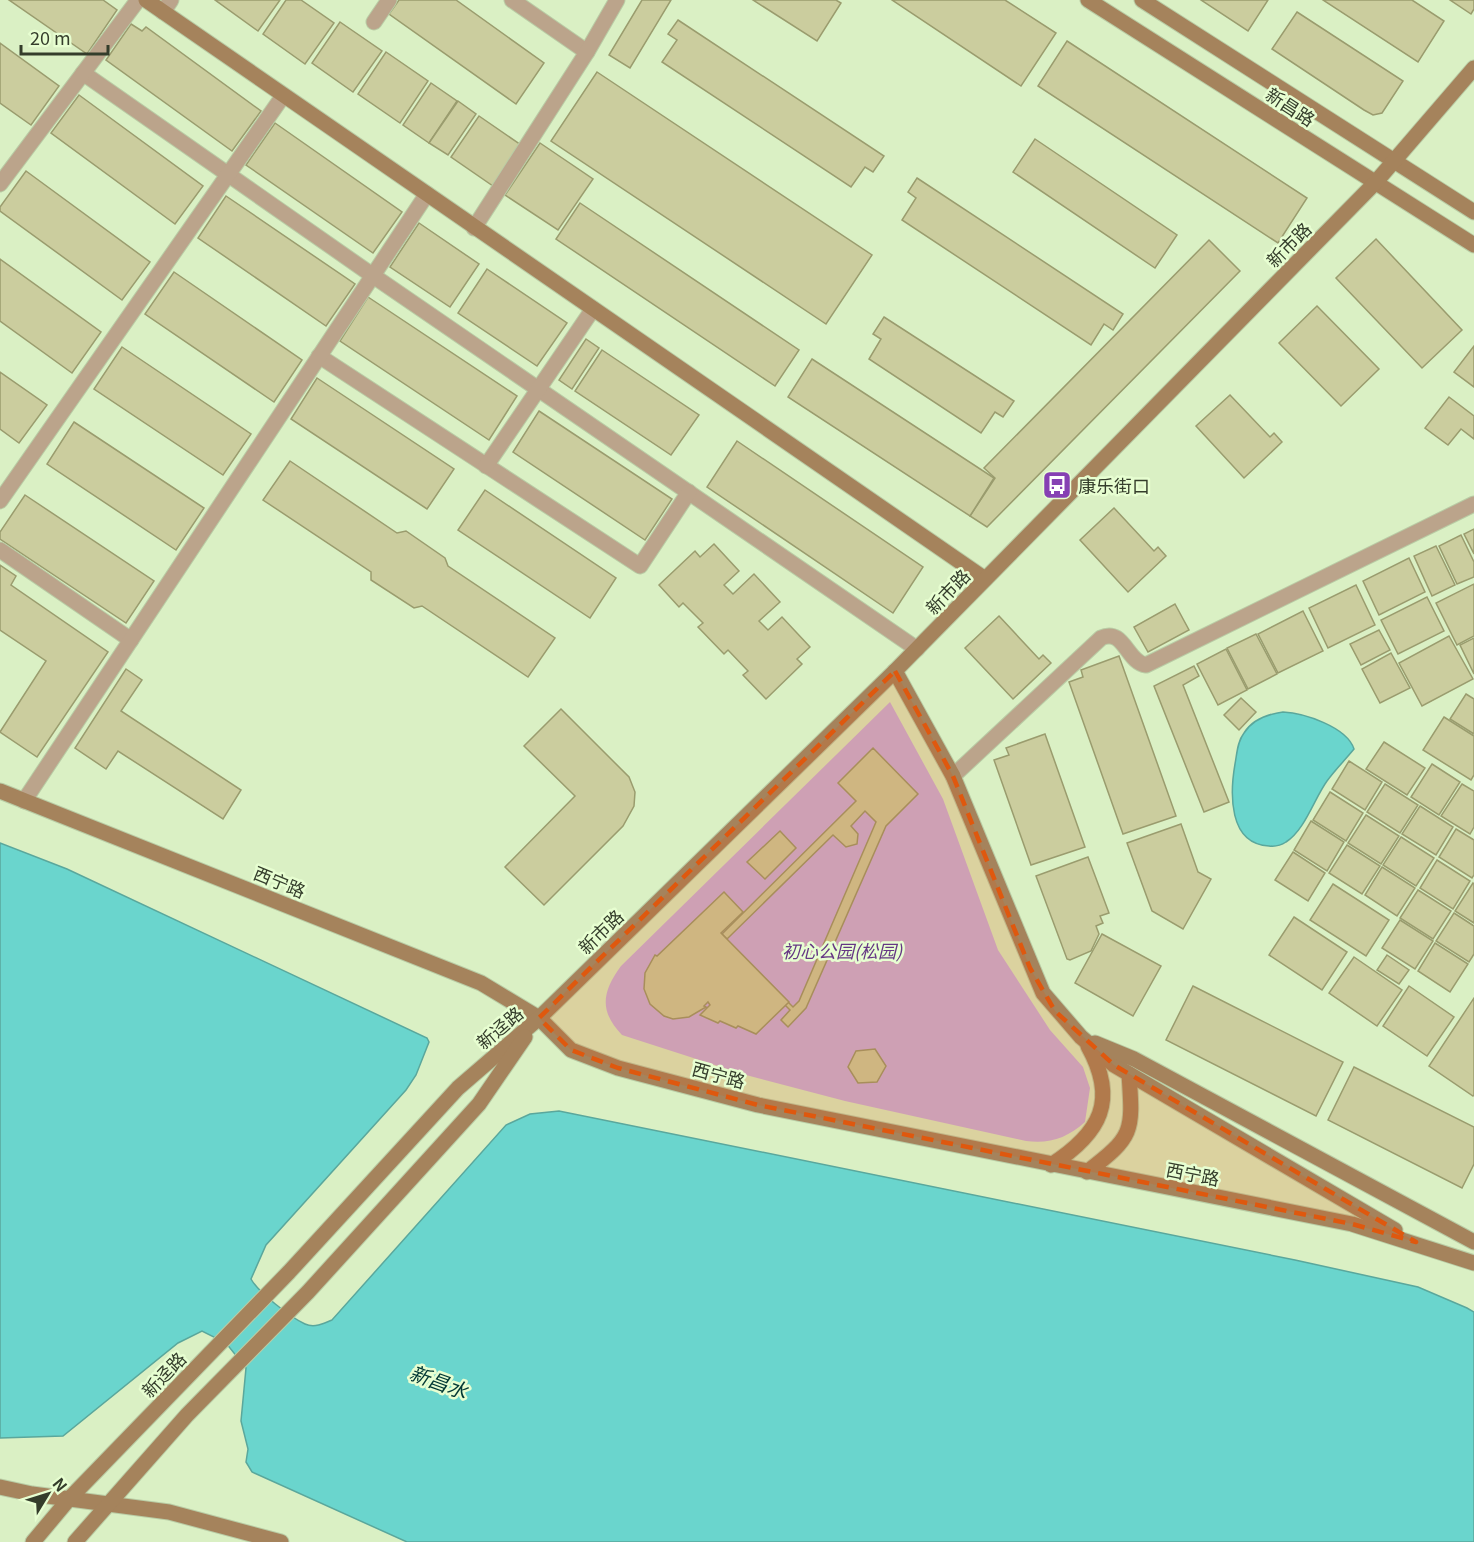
<svg xmlns="http://www.w3.org/2000/svg" width="1474" height="1542" font-family="Georgia,'Noto Sans SC',serif">
  <rect width="100%" height="100%" fill="#daf0c4"/>
  <path fill="#cab2de" d="M890 702 943 799 998 950 1050 1030 1083 1067 1090 1088 1085 1122C1067 1138 1050 1144 1026 1141L845 1101 746 1075 622 1035C598 1010 603 991 621 966Z"/>
  <g fill="#6ad5cd" stroke="#5aa79c" stroke-width="1.5">
    <path d="M1283 712C1304 713 1347 727 1354 749 1345 760 1335 770 1327 781 1314 799 1305 830 1286 842 1280 846 1276 847 1269 846 1228 844 1230 793 1235 764 1237 754 1237 742 1244 733 1252 720 1268 714 1283 712Z"/>
    <path d="M0 843 67 869 427 1038 429 1042 416 1075 406 1090 266 1245 251 1279C258 1292 290 1317 305 1324 314 1328 323 1324 332 1320L506 1125 530 1114 559 1111 1295 1260 1418 1287 1467 1308 1474 1312V1542H407L252 1472 246 1462 248 1449 241 1421 246 1368 226 1343 202 1331 178 1343 63 1436 0 1438Z"/>
  </g>
  <g fill="#cbcd9e" stroke="#9a9c6e" stroke-width="1.5">
    <path d="M9 0H103L117 10 87 54Z"/>
    <path d="M215 0H280L258 31Z"/>
    <path d="M286 0H301L334 23 305 64 263 34Z"/>
    <path d="M399 0H456L544 63 516 104 389 14Z"/>
    <path d="M642 0H671L630 68 609 55Z"/>
    <path d="M753 0H836L841 3 817 41Z"/>
    <path d="M892 0H1005L1056 33 1021 86Z"/>
    <path d="M1201 0H1268L1248 31Z"/>
    <path d="M1323 0H1412L1444 21 1418 62Z"/>
    <path d="M1450 0H1474V9L1471 14Z"/>
    <path d="M1297 12 1403 81 1382 113 1373 115 1364 110 1272 49Z"/>
    <path d="M678 20 884 156 873 172 865 167 851 187 662 62 677 40 668 34Z"/>
    <path d="M340 22 382 51 353 92 312 63Z"/>
    <path d="M131 24 142 31 146 27 261 111 232 151 106 60Z"/>
    <path d="M1067 41 1307 198 1278 243 1038 86Z"/>
    <path d="M0 43 59 86 31 125 0 103Z"/>
    <path d="M386 52 428 81 400 123 358 94Z"/>
    <path d="M597 72 872 255 826 324 551 141Z"/>
    <path d="M431 83 457 101 429 143 403 125Z"/>
    <path d="M79 95 203 186 175 224 51 133Z"/>
    <path d="M458 101 476 114 448 155 429 143Z"/>
    <path d="M479 116 521 145 493 186 451 157Z"/>
    <path d="M275 123 402 212 373 253 246 165Z"/>
    <path d="M1035 139 1177 235 1155 268 1013 172Z"/>
    <path d="M540 143 593 179 558 230 505 195Z"/>
    <path d="M26 171 150 262 122 300 0 211V207Z"/>
    <path d="M917 178 1123 314 1113 330 1104 324 1091 345 902 220 916 198 908 192Z"/>
    <path d="M226 196 355 284 326 326 198 238Z"/>
    <path d="M580 203 799 350 775 386 556 239Z"/>
    <path d="M419 223 479 264 450 307 390 267Z"/>
    <path d="M1376 239 1462 330 1422 368 1336 278Z"/>
    <path d="M1209 240 1240 271 987 527 970 516 995 478 984 468Z"/>
    <path d="M0 259 101 332 72 373 0 321Z"/>
    <path d="M487 269 567 323 537 366 458 313Z"/>
    <path d="M174 272 302 360 274 402 145 314Z"/>
    <path d="M368 297 517 396 489 440 340 341Z"/>
    <path d="M1317 306 1379 369 1341 406 1279 343Z"/>
    <path d="M884 317 1014 401 1003 417 995 412 981 433 869 359 881 339 873 334Z"/>
    <path d="M586 339 599 348 572 389 559 380Z"/>
    <path d="M1474 346V387L1454 372Z"/>
    <path d="M122 347 251 434 223 475 94 389Z"/>
    <path d="M602 350 699 415 671 455 575 391Z"/>
    <path d="M812 359 994 478 970 516 788 397Z"/>
    <path d="M0 372 47 405 19 443 0 429Z"/>
    <path d="M317 378 454 469 427 509 291 419Z"/>
    <path d="M1230 395 1270 437 1274 433 1282 442 1244 478 1196 426Z"/>
    <path d="M1449 397 1474 416V439L1461 429 1448 445 1425 428Z"/>
    <path d="M539 411 672 499 645 540 513 452Z"/>
    <path d="M74 422 204 508 176 550 47 464Z"/>
    <path d="M737 441 923 567 893 613 707 487Z"/>
    <path d="M290 461 397 533 406 531 445 558 448 566 555 638 528 677 422 606 414 608 371 580V572L263 500Z"/>
    <path d="M485 490 616 578 590 618 458 530Z"/>
    <path d="M25 495 154 581 126 623 0 539V532Z"/>
    <path d="M1114 508 1154 551 1158 547 1166 556 1128 592 1080 540Z"/>
    <path d="M1474 529V554L1464 534Z"/>
    <path d="M1461 535 1474 562V577L1457 584 1439 546Z"/>
    <path d="M714 544 739 571 724 585 733 594 754 574 780 602 759 621 768 630 782 617 810 647 797 659 802 664 766 699 743 675 748 671 728 650 724 654 698 627 703 623 683 603 679 607 659 585 695 551 700 557Z"/>
    <path d="M1436 546 1455 585 1432 596 1414 556Z"/>
    <path d="M1409 558 1425 592 1379 615 1363 581Z"/>
    <path d="M0 565 16 576 11 585 108 652 37 757 0 732 46 661 0 630Z"/>
    <path d="M1474 584V636L1457 645 1436 603Z"/>
    <path d="M1356 585 1375 625 1328 648 1309 608Z"/>
    <path d="M1427 597 1444 631 1398 654 1381 620Z"/>
    <path d="M1175 604 1189 630 1148 652 1134 627Z"/>
    <path d="M1303 611 1323 651 1278 673 1258 634Z"/>
    <path d="M999 616 1039 659 1043 655 1051 663 1013 699 965 648Z"/>
    <path d="M1379 630 1390 650 1361 665 1350 644Z"/>
    <path d="M1256 634 1277 674 1248 689 1227 648Z"/>
    <path d="M1449 636 1473 679 1422 706 1399 663Z"/>
    <path d="M1474 638V674L1460 645Z"/>
    <path d="M1226 649 1247 690 1218 705 1197 664Z"/>
    <path d="M1391 653 1410 688 1380 703 1362 669Z"/>
    <path d="M1119 656 1176 816 1123 834 1069 682 1083 677 1081 670Z"/>
    <path d="M1194 666 1199 676 1183 685 1229 802 1204 812 1154 686Z"/>
    <path d="M126 669 142 680 121 711 241 790 223 819 118 751 106 769 75 748Z"/>
    <path d="M1466 694 1474 699V734L1450 719Z"/>
    <path d="M1241 698 1256 712 1239 730 1224 715Z"/>
    <path d="M561 709 629 777 635 792 634 806 623 826 544 905 505 867 575 796 524 746Z"/>
    <path d="M1444 717 1474 736V775L1471 780 1423 750Z"/>
    <path d="M1045 734 1085 847 1031 865 994 760 1009 755 1006 748Z"/>
    <path d="M1384 742 1425 768 1407 795 1366 769Z"/>
    <path d="M873 748 918 794 886 826 806 1008 788 1027 781 1020 790 1010 785 1005 788 1002 793 1007 799 1001 876 822 865 811 851 826 858 834 857 844 846 847 833 835 727 939 722 934 856 801 838 783Z"/>
    <path d="M1349 761 1382 782 1365 810 1332 789Z"/>
    <path d="M1432 764 1460 782 1439 815 1411 797Z"/>
    <path d="M1385 784 1418 805 1400 833 1367 812Z"/>
    <path d="M1462 784 1474 791V827L1470 834 1441 816Z"/>
    <path d="M1330 792 1363 813 1346 841 1313 820Z"/>
    <path d="M1420 806 1453 827 1436 855 1402 834Z"/>
    <path d="M1366 815 1399 836 1381 864 1348 843Z"/>
    <path d="M1311 821 1344 842 1327 871 1294 850Z"/>
    <path d="M1181 824 1198 872 1211 879 1183 929 1152 911 1127 843Z"/>
    <path d="M1456 829 1474 840V875L1472 878 1439 857Z"/>
    <path d="M780 831 796 848 765 879 747 862Z"/>
    <path d="M1401 837 1434 858 1416 886 1383 865Z"/>
    <path d="M1347 845 1380 866 1362 894 1329 873Z"/>
    <path d="M1293 852 1325 873 1308 901 1275 880Z"/>
    <path d="M1088 857 1109 913 1100 916 1103 923 1096 926 1099 934 1091 951 1070 960 1067 959 1036 876Z"/>
    <path d="M1437 860 1470 881 1453 909 1420 888Z"/>
    <path d="M1382 867 1415 888 1397 916 1365 895Z"/>
    <path d="M1473 883 1474 884V923L1455 911Z"/>
    <path d="M1333 884 1389 920 1366 956 1310 920Z"/>
    <path d="M1418 890 1451 911 1433 939 1400 918Z"/>
    <path d="M724 892 743 912 721 933 789 1002 756 1034 738 1026 736 1028 720 1021 718 1023 700 1015 710 1005 708 1002 704 1006 706 1007 689 1017 673 1019 664 1016 650 1004 644 989 645 973 655 955 657 956Z"/>
    <path d="M1454 913 1474 926V954L1469 962 1436 941Z"/>
    <path d="M1294 917 1347 952 1322 990 1269 955Z"/>
    <path d="M1400 920 1433 941 1415 969 1382 948Z"/>
    <path d="M1102 934 1161 966 1133 1016 1075 983Z"/>
    <path d="M1435 943 1468 964 1450 992 1418 971Z"/>
    <path d="M1387 955 1409 970 1399 984 1377 970Z"/>
    <path d="M1354 957 1402 990 1377 1026 1329 993Z"/>
    <path d="M1193 986 1343 1062 1316 1116 1166 1040Z"/>
    <path d="M1409 986 1454 1017 1427 1056 1383 1026Z"/>
    <path d="M1474 998V1095L1473 1096 1429 1066Z"/>
    <path d="M875 1049 886 1066 877 1082 858 1083 848 1067 856 1051Z"/>
    <path d="M1354 1067 1474 1127V1164L1462 1188 1328 1120Z"/>
  </g>
  <g fill="none" stroke-linecap="round" stroke-linejoin="round">
    <g stroke="#b9cca5" stroke-width="17">
      <g id="lane">
        <path d="M512 0 587 52"/>
        <path d="M163 12 171 0"/>
        <path d="M374 22 389 0"/>
        <path d="M83 73 372 275 917 649"/>
        <path d="M0 184 138 0"/>
        <path d="M474 228 587 52 617 0"/>
        <path d="M319 356 640 566 689 492"/>
        <path d="M486 466 593 309"/>
        <path d="M0 501 283 96"/>
        <path d="M0 550 131 640"/>
        <path d="M953 776 1101 638C1124 627 1127 663 1146 665L1474 504"/>
        <path d="M24 801 427 194"/>
      </g>
    </g>
    <g stroke="#b9cca5" stroke-width="17">
      <g id="secondary">
        <path d="M146 0 985 579"/>
        <path d="M1088 0 1474 245"/>
        <path d="M1142 0 1474 212"/>
        <path d="M895 671 953 776 1043 993 1081 1037 1114 1065 1395 1230"/>
        <path d="M0 791 481 983 539 1018 571 1050 618 1068 758 1105 1352 1224 1474 1263"/>
        <path d="M1095 1043 1134 1059 1474 1242"/>
        <path d="M1051 1165C1101 1133 1118 1100 1088 1046"/>
        <path d="M1087 1172C1134 1136 1133 1132 1129 1074"/>
        <path d="M0 1487 32 1494 169 1512 281 1542"/>
        <path d="M33 1542 69 1499 289 1272 458 1088 539 1018 895 671 1375 183 1474 68"/>
        <path d="M75 1542 187 1415 308 1292 479 1104 525 1037"/>
      </g>
    </g>
    <use href="#lane" stroke="#bba48b" stroke-width="15"/>
    <use href="#secondary" stroke="#a5835c" stroke-width="15"/>
  </g>
  <path fill="#df580e" fill-opacity="0.2" stroke="#df580e" stroke-width="4.5" stroke-dasharray="12 8" stroke-linejoin="round" d="M895 671 953 776 1030 968 1055 1011 1114 1065 1416 1242 1352 1224 758 1105 618 1068 571 1050 539 1018Z"/>
  <defs>
    <g id="bus-square" transform="scale(1.5)"><rect x="-9" y="-9" width="18" height="18" rx="4" fill="#8640b3" stroke="#e7fed1"/><path d="M-5-6H5V4H4V6H2V4H-2V6H-4V4H-5ZM-3.5-4V0h7V-4ZM-3.5 1.2v1.5H-2V1.2ZM2 1.2v1.5H3.5V1.2Z" fill="#fff"/></g>
  </defs>
  <g fill-rule="evenodd">
    <use href="#bus-square" x="1057" y="485"/>
  </g>
  <g text-anchor="middle" dominant-baseline="central" stroke-width="5" stroke-linejoin="round" paint-order="stroke">
    <g font-size="18" fill="#343d2b" stroke="#e7fed1">
      <text transform="translate(1291 106) rotate(33)">新昌路</text>
      <text transform="translate(1288 244) rotate(-45)">新市路</text>
      <text transform="translate(947 591) rotate(-46)">新市路</text>
      <text transform="translate(280 881) rotate(22)">西宁路</text>
      <text transform="translate(600 931) rotate(-44)">新市路</text>
      <text transform="translate(499 1027) rotate(-40)">新迳路</text>
      <text transform="translate(719 1074) rotate(15)">西宁路</text>
      <text transform="translate(1193 1173) rotate(11)">西宁路</text>
      <text transform="translate(163 1374) rotate(-46)">新迳路</text>
    </g>
    <g font-size="18" fill="#343d2b" stroke="#e7fed1" text-anchor="start">
      <text x="1078" y="485">康乐街口</text>
    </g>
    <g font-size="18" font-style="italic" fill="#653784" stroke="#e7fed1">
      <text x="842" y="950">初心公园(松园)</text>
    </g>
    <g font-size="20" font-style="italic" fill="#013734" stroke="#e7fed1">
      <text transform="translate(439 1381) rotate(20)">新昌水</text>
    </g>
  </g>
  <g transform="translate(48 1494) rotate(52)" stroke="#e7fed1" stroke-width="4.5" paint-order="stroke">
  <path d="M0-4.5L10 22L0 15L-10 22Z" fill="#343d2b"/>
  <text y="-9" font-size="16" font-weight="bold" text-anchor="middle" fill="#343d2b">N</text>
  </g>
  <path d="M21 45v9h87v-9" fill="none" stroke="#343d2b" stroke-width="3"/>
  <text x="30" y="45" font-size="18" fill="#343d2b" stroke="#e7fed1" stroke-width="4.5" paint-order="stroke">20 m</text>
</svg>
